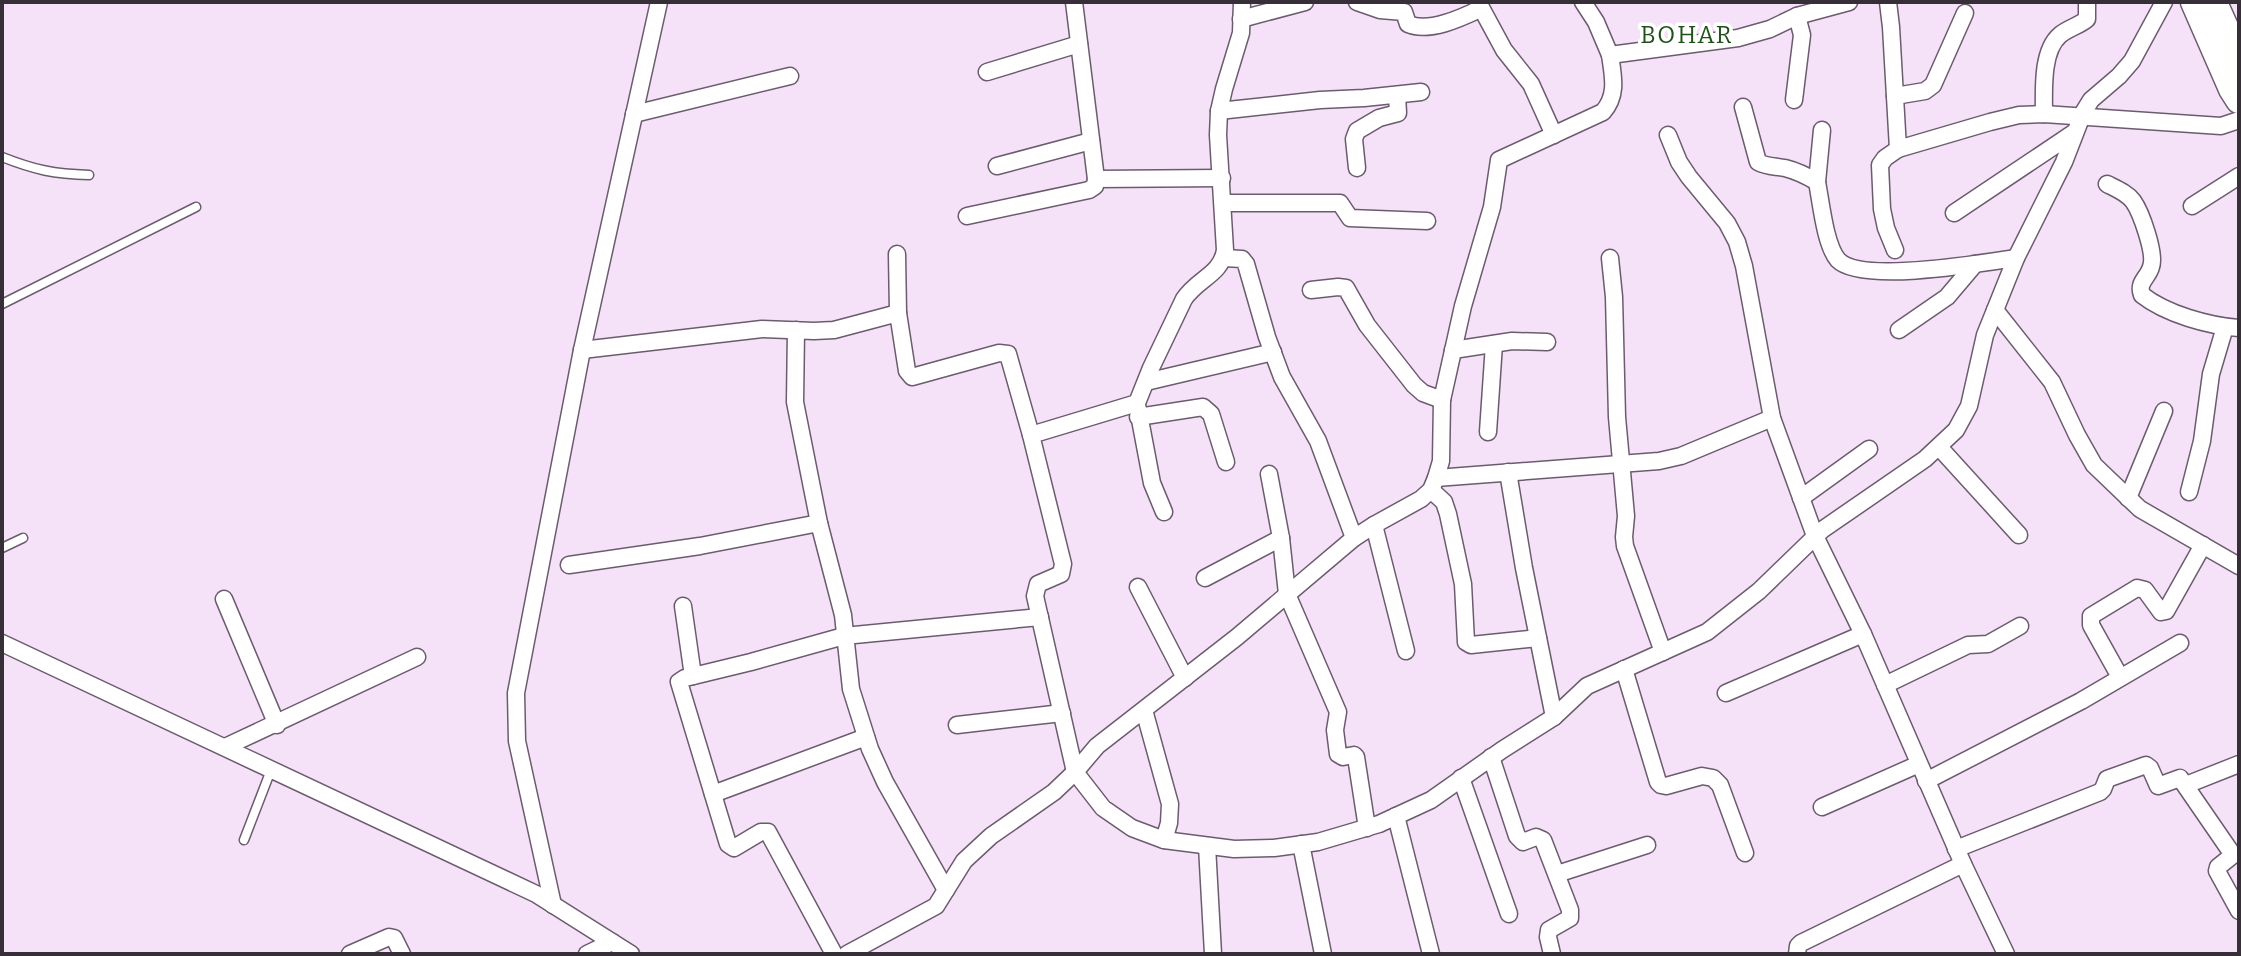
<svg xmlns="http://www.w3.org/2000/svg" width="2241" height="956" font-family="Bitter,serif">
  <rect width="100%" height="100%" fill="#f5e2f8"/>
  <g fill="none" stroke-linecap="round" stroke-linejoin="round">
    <g stroke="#6c5b6e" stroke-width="11">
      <g id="service">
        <path d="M2 157C35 170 54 174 89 175"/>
        <path d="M2 304 196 207"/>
        <path d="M2 548 23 538"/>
        <path d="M244 840 271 770"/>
      </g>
    </g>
    <g stroke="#6c5b6e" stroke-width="19">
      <g id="minor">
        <path d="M1074 2 1096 179 1222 178"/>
        <path d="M1242 2 1241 33 1224 89 1219 111 1218 135 1225 250C1221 275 1198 278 1184 299L1151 368 1137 403 1031 435 1063 564 1061 574 1038 584 1035 596 1075 772 1103 808 1132 828 1164 840 1234 849 1274 848 1318 842 1379 824 1431 800 1502 750 1554 717 1587 686 1707 632 1759 591 1822 530 1925 459 1956 430 1969 406 1985 335 2016 258 2064 162 2083 113 2091 100 2119 76 2132 61 2164 2"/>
        <path d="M1357 2 1380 10 1404 12 1408 24C1429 33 1461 18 1480 9"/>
        <path d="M1478 2 1504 50 1531 84 1554 135"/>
        <path d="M1583 2 1596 22 1610 55"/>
        <path d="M1888 2 1891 27 1898 149 1990 122 2019 115 2044 114 2221 126 2239 120"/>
        <path d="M1241 19 1305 2"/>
        <path d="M987 72 1079 44"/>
        <path d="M1895 96 1925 91 1933 85 1965 13"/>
        <path d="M1794 100 1802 35 1797 16"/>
        <path d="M1743 107 1758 162C1767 167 1775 166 1785 168 1797 171 1807 176 1817 182 1821 202 1825 245 1838 260 1861 284 1983 263 2016 258"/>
        <path d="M1219 111 1320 100 1364 98 1421 92"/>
        <path d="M634 114 790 76"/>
        <path d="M2044 114C2044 92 2041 51 2060 35 2068 28 2079 26 2087 19V2"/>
        <path d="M1668 135 1679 162 1689 177 1727 223 1737 242 1744 266 1772 418 1815 536 1863 634 1963 864 2006 954"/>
        <path d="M997 166 1091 141"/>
        <path d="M1357 168 1354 139 1357 131 1379 118 1398 113 1397 95"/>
        <path d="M1817 182 1822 130"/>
        <path d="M2107 184C2117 189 2127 193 2133 201 2141 212 2156 254 2151 267 2148 278 2137 282 2142 295 2166 314 2209 326 2239 328"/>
        <path d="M1223 203H1340L1350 218 1427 221"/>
        <path d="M2192 206 2239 176"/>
        <path d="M1954 213 2075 132"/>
        <path d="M967 216 1089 190 1095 186 1096 179"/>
        <path d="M1895 250 1886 228 1882 209 1880 165 1885 158 1898 149"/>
        <path d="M897 254 898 313"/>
        <path d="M1224 258 1242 259 1246 264 1267 337 1282 377 1318 441 1354 538"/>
        <path d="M1610 258 1614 297 1617 417 1626 516 1624 537 1625 546 1663 652"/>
        <path d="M1311 290 1338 287 1346 288 1367 325 1414 385 1423 393 1442 400"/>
        <path d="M1995 310 2052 382 2077 435 2094 465 2140 509 2239 566"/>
        <path d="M796 330 795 402 819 523 843 615 851 689 870 749 885 782 946 890"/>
        <path d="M1899 330 1947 297 1975 264"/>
        <path d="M582 350 762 329 814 331 834 330 898 313 907 371 912 377 999 353 1008 354 1031 435"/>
        <path d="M1453 350 1512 341 1547 342"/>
        <path d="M1146 382 1273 352"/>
        <path d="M1138 409 1152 483 1164 512"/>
        <path d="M1138 417 1203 407 1211 414 1226 462"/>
        <path d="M1488 432 1494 344"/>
        <path d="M1939 447 2019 535"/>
        <path d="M1508 472 1524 568 1554 717"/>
        <path d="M1269 474 1281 538 1287 594 1338 712 1335 730 1338 754 1343 757 1354 755 1356 757 1367 828"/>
        <path d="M1436 478 1659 461 1681 456 1772 418"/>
        <path d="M1431 490 1444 502 1448 514 1463 584 1466 642 1471 645 1538 638"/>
        <path d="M2189 492 2202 441 2211 374 2225 327"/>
        <path d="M1801 498 1869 449"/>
        <path d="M2128 498 2164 411"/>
        <path d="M1374 525 1406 651"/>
        <path d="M569 565 700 546 819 523"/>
        <path d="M1205 578 1281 538"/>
        <path d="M1138 587 1185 678"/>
        <path d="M224 599 277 725"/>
        <path d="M683 606 693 676"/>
        <path d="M2 643 536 894 631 954"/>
        <path d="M1624 669 1658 782 1661 785 1666 786 1702 776 1713 778 1720 785 1745 853"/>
        <path d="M2120 677 2091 625V616L2137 588 2145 590 2161 612 2166 611 2203 545"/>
        <path d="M1885 685 1968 645 1988 644 2020 626"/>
        <path d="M1726 693 1863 634"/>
        <path d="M1144 710 1170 804 1169 823 1164 840"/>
        <path d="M957 725 1062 713"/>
        <path d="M225 747 417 657"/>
        <path d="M1491 757 1517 836 1523 842 1536 837 1543 840 1570 910V918L1549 930 1548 937 1552 954"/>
        <path d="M1461 778 1509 914"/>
        <path d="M1926 781 2081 701 2180 643"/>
        <path d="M2186 785 2239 764"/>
        <path d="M713 794 866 737"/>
        <path d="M1822 807 1919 764"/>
        <path d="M1396 816 1431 954"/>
        <path d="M1301 844 1323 954"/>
        <path d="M1207 846 1213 954"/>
        <path d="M1956 849 2100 792 2103 789 2107 779 2146 765 2150 768 2158 786 2180 778 2233 855 2218 867 2217 871 2239 911"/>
        <path d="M1557 874 1647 845"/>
        <path d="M553 905 517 741 516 693 582 350 659 2"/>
        <path d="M350 954 389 937 394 938 402 954"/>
        <path d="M587 954 612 942"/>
        <path d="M834 954 768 832H761L734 848 728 844 679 682 685 678 751 662 844 636 1040 617"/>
        <path d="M847 954 936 906 964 861 991 836 1054 792 1075 772 1097 746 1237 637 1354 538 1374 525 1421 499 1431 490 1436 478 1441 461 1442 400 1463 306 1492 207 1499 160 1603 112C1618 95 1613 76 1610 55L1738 38 1770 29 1797 16 1849 2"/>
        <path d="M1797 954 1798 946 1801 943 1963 864"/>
      </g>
    </g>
    <g stroke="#6c5b6e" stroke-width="29">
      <g id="primary">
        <path d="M2194 2 2232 89 2239 100"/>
        <path d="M2215 5 2239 58"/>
      </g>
    </g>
    <use href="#service" stroke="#fff" stroke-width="8"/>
    <use href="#minor" stroke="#fff" stroke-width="16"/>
    <use href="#primary" stroke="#fff" stroke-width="26"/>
  </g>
  <g text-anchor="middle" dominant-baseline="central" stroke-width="7" stroke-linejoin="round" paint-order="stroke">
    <g font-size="24" letter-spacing="2" fill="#20511b" stroke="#fff">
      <text x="1687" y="35">BOHAR</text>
    </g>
  </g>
  <rect width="2241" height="956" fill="none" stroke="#372f38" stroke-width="8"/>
</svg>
